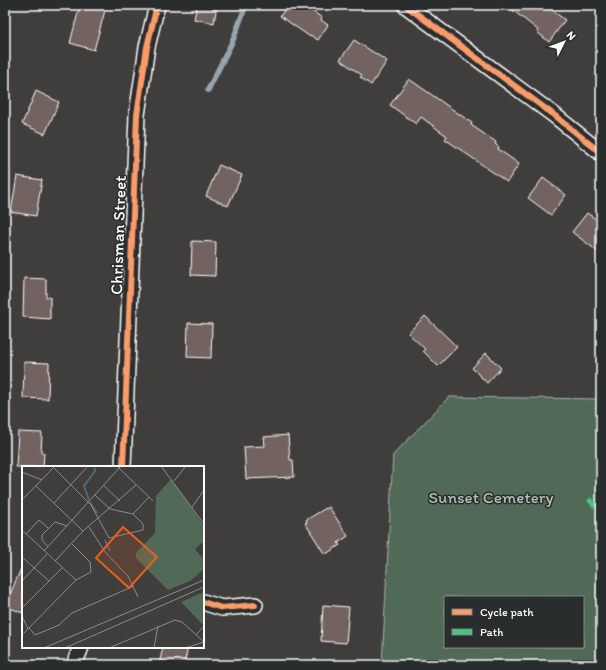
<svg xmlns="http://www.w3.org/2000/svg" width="606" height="670" font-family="Itim,sans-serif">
  <rect width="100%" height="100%" fill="#403e3d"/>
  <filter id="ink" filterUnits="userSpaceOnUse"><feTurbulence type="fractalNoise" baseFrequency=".025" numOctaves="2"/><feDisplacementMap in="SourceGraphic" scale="8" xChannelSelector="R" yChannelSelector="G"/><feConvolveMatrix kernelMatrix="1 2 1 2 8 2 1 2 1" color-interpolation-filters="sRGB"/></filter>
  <g filter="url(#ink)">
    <path fill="#516a58" stroke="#a8b4ac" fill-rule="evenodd" d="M449 397 601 399V665H382L393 455ZM445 597H583V647H445Z"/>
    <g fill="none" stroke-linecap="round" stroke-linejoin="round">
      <path stroke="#98a4ad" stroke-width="5.5" d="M208 90 233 40 246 5"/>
    </g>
    <g fill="#736461" stroke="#fff">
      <path d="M80 5H99L106 7 94 50 70 43Z"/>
      <path d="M197 5H217L214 23 194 19Z"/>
      <path d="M288 5H304L322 18 321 20 328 25 318 40 310 35 309 36 280 16Z"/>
      <path d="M506 5H545L565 20 549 42 537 32 538 30Z"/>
      <path d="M354 40 387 61 371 85 360 77 362 75 340 60Z"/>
      <path d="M409 79 472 123 471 125 496 142 495 144 499 147 498 149 519 164 507 182 445 139 447 136 421 117 416 124 390 105Z"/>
      <path d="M36 91 59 102 45 134 22 124Z"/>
      <path d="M219 165 242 175 228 206 206 196Z"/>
      <path d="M17 176 42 180 36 216 11 212Z"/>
      <path d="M543 178 566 195 551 215 528 198Z"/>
      <path d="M587 213 601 223V254L572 232Z"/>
      <path d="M192 241 216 242 215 276 191 275Z"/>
      <path d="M24 278 46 279V297H50V319L23 317Z"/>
      <path d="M425 316 457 347 438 366 423 351 425 349 408 333Z"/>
      <path d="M188 323 212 324 211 358 187 357Z"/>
      <path d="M486 353 501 368 487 383 472 368Z"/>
      <path d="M24 362 49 363 48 399 23 398Z"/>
      <path d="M18 432 42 433 41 453H44L43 467H16Z"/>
      <path d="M288 435 290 460H293L294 477 246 479 244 447 265 446 264 437Z"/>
      <path d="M329 507 348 536 338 543 340 545 326 554 325 552 324 553 305 523 307 522 306 520 326 508V509Z"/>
      <path d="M23 564V613L5 606Z"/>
      <path d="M323 605 349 607 346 643 321 641Z"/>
      <path d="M163 647H188L184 665H159Z"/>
    </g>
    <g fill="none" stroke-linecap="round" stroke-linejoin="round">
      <g stroke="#fff" stroke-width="18">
        <g id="minor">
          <path d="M405 5 554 115 601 153"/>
          <path d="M123 467 137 115 147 47 157 5"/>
          <path d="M203 602 222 608 255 605"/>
          <path d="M74 665 81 647"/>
        </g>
      </g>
      <use href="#minor" stroke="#2a2d2e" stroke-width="15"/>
      <path stroke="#46c982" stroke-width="5" stroke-dasharray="10 5" stroke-linecap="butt" d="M589 499 601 514"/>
      <g stroke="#2a2d2e" stroke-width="8">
        <g id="cycleway">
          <path d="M405 5 554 115 601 153"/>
          <path d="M123 467 137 115 147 47 157 5"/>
          <path d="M203 602 222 608 255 605"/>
        </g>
      </g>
      <use href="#cycleway" stroke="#fa9b69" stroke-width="6"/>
    </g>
  </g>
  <g text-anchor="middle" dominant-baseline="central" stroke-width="3" stroke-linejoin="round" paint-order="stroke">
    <g font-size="17" fill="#fff" stroke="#2a2d2e">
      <text transform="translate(118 235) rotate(-88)">Chrisman Street</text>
    </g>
    <g font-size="17" fill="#b1bcb4" stroke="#2a2d2e">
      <text x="491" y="497">Sunset Cemetery</text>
    </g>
  </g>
  <g transform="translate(22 466)">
    <rect width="182" height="182" fill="#403e3d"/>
    <path d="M149 13 182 60V75L173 83 182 94V103L168 115 146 124 114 92V87L133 67 134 30ZM182 126V160L159 136Z" fill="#516a58"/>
    <path fill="none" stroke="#536776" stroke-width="2" d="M67 34 62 20 73 5 72 0M68 36 75 47M83 74 88 85"/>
    <path fill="none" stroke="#8c8b8b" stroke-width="1" d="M95 0 131 35M139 0 182 58M32 2 69 39 87 72 121 64V58L111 48 88 43 73 29M0 6 20 14M152 15 164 0M14 20 61 65M82 20 98 35M0 34 33 0M32 37 66 0M170 41 182 24M111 48 127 31M67 61 83 86 106 110 116 131M0 64 54 114M4 68 17 54 26 62M26 81 20 74V69L33 56 45 60M22 85 99 0M0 91 27 115M33 95 61 65 114 19M0 115 25 88M0 142 40 102M0 150 6 163M7 162 13 169 37 159 50 147 112 120M0 169 54 114 69 106 68 96 50 78M174 169 182 160M22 182 182 114M43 182 182 121M87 182 153 154 160 156 182 176M132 182 136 160M163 182 182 176"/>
    <path fill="#e96118" fill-opacity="0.15" stroke="#e96118" stroke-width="2" d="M101 61 135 91 107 122 74 92Z"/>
    <rect width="182" height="182" fill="none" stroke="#fff" stroke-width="2"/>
  </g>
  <rect width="606" height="670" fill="none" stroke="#2a2d2e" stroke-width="20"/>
  <rect x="10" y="10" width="586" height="650" fill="none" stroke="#fff" stroke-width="1.5" filter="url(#ink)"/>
  <rect x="444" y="596" width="140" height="52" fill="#2a2d2e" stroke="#7f8182"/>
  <rect x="452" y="609" width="20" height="6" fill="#fa9b69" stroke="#7f8182"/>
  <text x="480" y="616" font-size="12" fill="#ffffff">Cycle path</text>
  <rect x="452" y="629" width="20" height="6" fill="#46c982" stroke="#7f8182"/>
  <text x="480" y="636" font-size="12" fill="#ffffff">Path</text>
  <g transform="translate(564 42) rotate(48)" stroke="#2a2d2e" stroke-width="3" paint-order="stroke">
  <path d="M0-3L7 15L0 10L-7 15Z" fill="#ffffff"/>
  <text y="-6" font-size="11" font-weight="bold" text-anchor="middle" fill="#ffffff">N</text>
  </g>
</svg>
